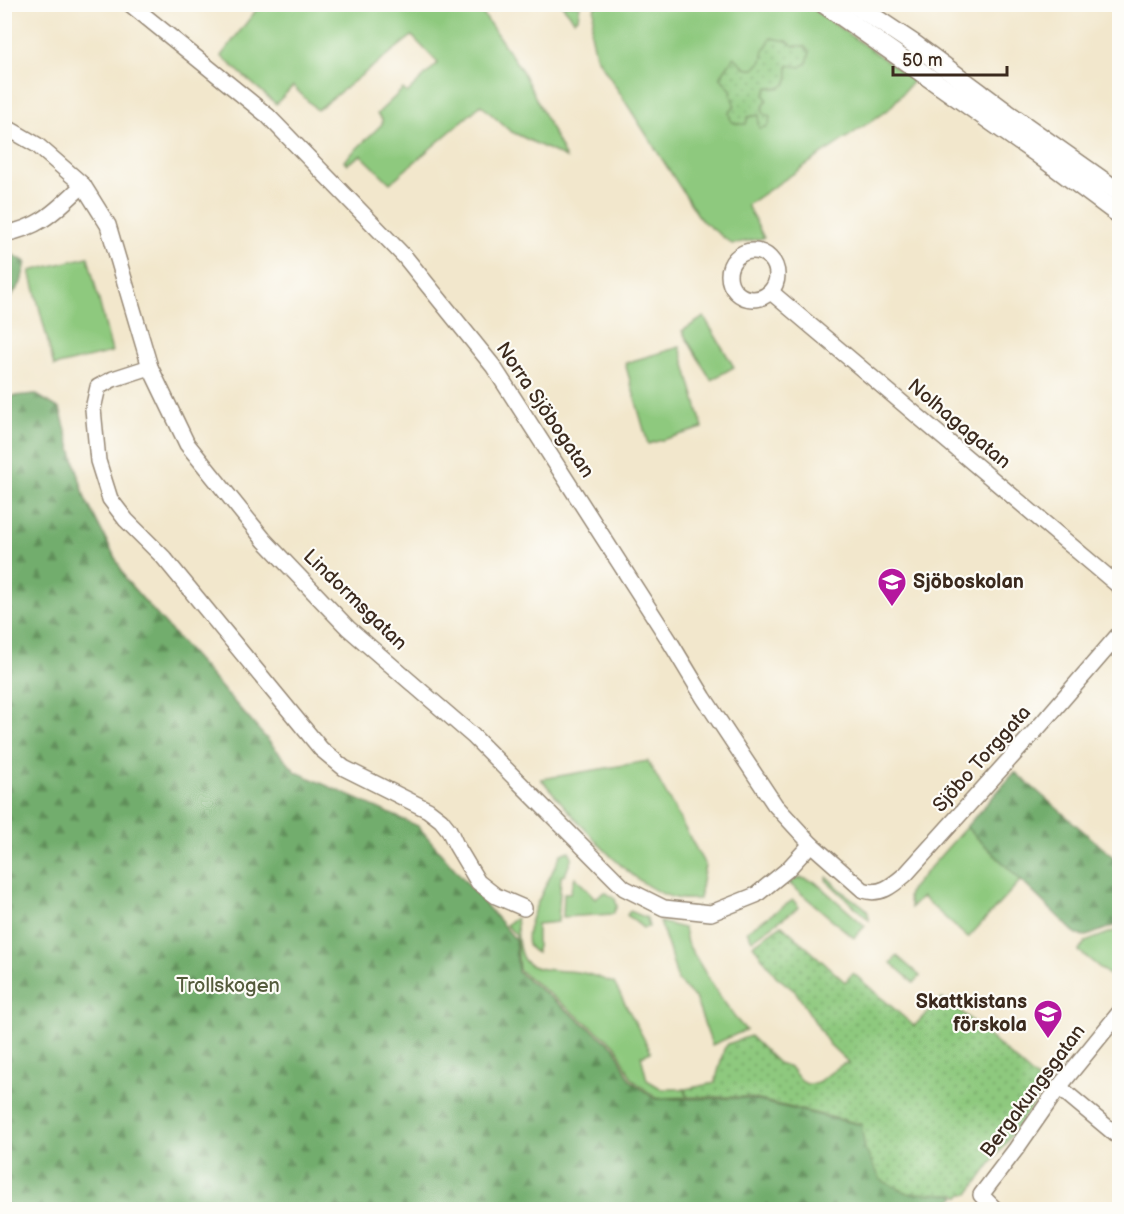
<svg xmlns="http://www.w3.org/2000/svg" width="1124" height="1214" font-family="'Balsamiq Sans',sans-serif">
  <defs>
    <pattern id="forest-firs" width="22" height="20" patternUnits="userSpaceOnUse" patternTransform="scale(1.5)"><rect width="22" height="20" fill="#72ad6d"/><path d="M5 1l3.5 6h-7zM16 11l3.5 6h-7z" fill="#5f8d59"/></pattern>
    <pattern id="park-dots" width="8" height="8" patternUnits="userSpaceOnUse" patternTransform="scale(1.5)"><rect width="8" height="8" fill="#8ec97e"/><path d="M2 2h.1M6 6h.1" fill="none" stroke="#75a367" stroke-width="1.8" stroke-linecap="round"/></pattern>
  </defs>
  <rect width="100%" height="100%" fill="#fdfcf7"/>
  <filter id="ink" filterUnits="userSpaceOnUse"><feTurbulence type="fractalNoise" baseFrequency=".0167" numOctaves="2"/><feDisplacementMap in="SourceGraphic" scale="12" xChannelSelector="R" yChannelSelector="G"/><feConvolveMatrix kernelMatrix="1 2 1 2 8 2 1 2 1" color-interpolation-filters="sRGB"/></filter>
  <filter id="wash" filterUnits="userSpaceOnUse"><feTurbulence type="fractalNoise" baseFrequency=".008" numOctaves="4" result="noise"/><feDisplacementMap in="SourceGraphic" scale="24" xChannelSelector="R" yChannelSelector="G"/><feGaussianBlur stdDeviation="1.35" result="paint"/><feColorMatrix in="noise" values="0 0 0 0 0 0 0 0 0 0 0 0 0 0 0 0 0 1.4 0 .05"/><feComposite in="paint" operator="in"/></filter>
  <g filter="url(#wash)">
    <rect width="100%" height="100%" fill="#f2e7cc"/>
    <g fill="#8ec97e" stroke="#647a4e" stroke-width="1.5">
      <path d="M260 5H477L522 71 566 158 510 131 481 105 390 183 361 155 347 164 344 161 382 124V119L377 114 403 89 407 93 438 63 412 36 317 110 293 86 276 104 221 56Z"/>
      <path d="M562 5H580L578 18 574 20Z"/>
      <path d="M595 5H807L914 80 889 109 747 205 764 238 732 244 701 220 596 56 591 33Z"/>
      <path d="M88 257 112 352 54 366 30 271Z"/>
      <path d="M704 317 734 367 711 380 682 331Z"/>
      <path d="M680 347 703 428 648 444 625 363Z"/>
      <path d="M648 761 705 865 699 899C691 899 683 900 676 898 630 889 572 814 541 779Z"/>
      <path d="M966 827 1021 880 968 938 922 897 911 908 908 897 910 890Z"/>
      <path d="M569 851 572 857 565 875 561 876 558 922 537 924V953C533 951 529 948 528 944 522 926 553 872 561 854Z"/>
      <path d="M575 877 595 898 605 892 615 899 617 906 613 914 563 917 564 893H570Z"/>
      <path d="M827 877C835 884 842 892 851 898 861 905 869 907 869 920L826 880Z"/>
      <path d="M802 878 815 882 865 926 854 938 789 883 796 879Z"/>
      <path d="M793 900 799 907 752 940 747 931Z"/>
      <path d="M630 911 647 918 649 927 643 928 627 915Z"/>
      <path d="M516 918C518 931 517 949 524 960 532 972 564 970 578 972 589 973 602 979 614 983L651 1052 641 1056 647 1080 662 1089H685L687 1097 656 1098 632 1079 616 1046 519 970 516 935 506 925Z"/>
      <path d="M660 922 684 928 687 943 715 989 736 1019 746 1030 712 1045 695 998 678 981 669 949Z"/>
      <path d="M1119 929V983L1079 951 1085 942Z"/>
      <path d="M897 956 920 976 914 983 891 963Z"/>
    </g>
    <g fill="url(#forest-firs)" stroke="#566c46" stroke-width="1.5">
      <path d="M5 252 9 253 26 262 21 283 5 305Z"/>
      <path d="M35 394 60 409 85 498 127 581 296 772 418 826 515 939 518 972 615 1048 630 1080 655 1099 745 1098 875 1128 956 1197 939 1210 5 1209 4 397Z"/>
      <path d="M1015 772 1119 862V924L1087 936 1077 935 966 827Z"/>
    </g>
    <g fill="url(#park-dots)" stroke="#647a4e" stroke-width="1.5">
      <path d="M771 38 787 41 794 46H804L810 52 807 63 801 67 788 65V79L786 84C779 89 776 89 768 87L764 95 767 99 762 109 764 114 770 116 769 124 766 127 759 128 758 125 759 115 748 117 746 124C740 125 736 124 731 121L729 113 733 107H735L731 95 732 91 720 77 734 57 747 69H754L762 61 764 50Z"/>
      <path d="M782 925 845 982 853 973 914 1026 942 999 946 1002 948 1000 1046 1087 969 1194H963L960 1197 956 1194 908 1193 881 1180 865 1149 861 1124 747 1097H687L685 1089 715 1083 724 1049 728 1044 750 1036 778 1063 790 1067 801 1081 807 1084H815L843 1064 849 1063 829 1044 796 992 776 976 753 945Z"/>
    </g>
  </g>
  <g filter="url(#ink)">
    <g fill="none" stroke-linecap="round" stroke-linejoin="round">
      <g stroke="#968875" stroke-width="18">
        <g id="minor">
          <path d="M130 4 268 116 405 257 493 366 669 640 704 698 775 805 811 844 863 890C881 896 893 885 906 874L1045 720 1120 633"/>
          <path d="M4 126 37 145 83 185 108 225 150 367 187 444 265 541 348 628 473 736 624 888 664 908 711 913 756 895 787 870 811 844"/>
          <path d="M4 234C42 227 56 210 83 185"/>
          <circle cx="753" cy="275" r="24"/>
          <path d="M771 292 1120 587"/>
          <path d="M150 367 113 379 98 387 93 409 98 461 110 499 126 520 164 558 321 749 344 768 428 810 441 820 449 830 456 845 478 882 496 896 524 908"/>
          <path d="M1059 1087 1120 1138"/>
          <path d="M996 1210 981 1195 1016 1149 1059 1087 1120 1012"/>
        </g>
      </g>
      <g stroke="#968875" stroke-width="21">
        <g id="tertiary">
          <path d="M824 4 1038 154 1120 215"/>
          <path d="M854 4 914 44 1007 113 1120 193"/>
        </g>
      </g>
      <use href="#minor" stroke="#fff" stroke-width="15"/>
      <use href="#tertiary" stroke="#fff" stroke-width="18"/>
    </g>
  </g>
  <defs>
    <g id="school-pin" transform="scale(1.5)"><path d="M0 17L-7.5 6A9.5 9.5 0 1 1 7.5 6Z" fill="#b5179e" stroke="#fdfcf7"/><path d="M0-5L7-2L0 1L-7-2ZM-4 1L0 2.5L4 1V4Q0 6-4 4Z" fill="#fff"/></g>
  </defs>
  <g fill-rule="evenodd">
    <use href="#school-pin" x="892" y="582"/>
    <use href="#school-pin" x="1048" y="1014"/>
  </g>
  <g text-anchor="middle" dominant-baseline="central" stroke-width="4.5" stroke-linejoin="round" paint-order="stroke">
    <g font-size="20" fill="#3b2a1e" stroke="#fdfcf7">
      <text transform="translate(545 410) rotate(56)">Norra Sjöbogatan</text>
      <text transform="translate(959 424) rotate(40)">Nolhagagatan</text>
      <text transform="translate(355 600) rotate(44)">Lindormsgatan</text>
      <text transform="translate(982 759) rotate(-48)">Sjöbo Torggata</text>
      <text transform="translate(1033 1091) rotate(-53)">Bergakungsgatan</text>
    </g>
    <g font-size="20" font-weight="bold" fill="#3b2a1e" stroke="#fdfcf7" text-anchor="start">
      <text x="913" y="582">Sjöboskolan</text>
      <text x="1027" y="1002" text-anchor="end">Skattkistans<tspan x="1027" dy="23">förskola</tspan></text>
    </g>
    <g font-size="20" fill="#545a3b" stroke="#fdfcf7">
      <text x="228" y="986">Trollskogen</text>
    </g>
  </g>
  <rect width="1124" height="1214" fill="none" stroke="#fdfcf7" stroke-width="24"/>
  <path d="M893 66v9h114v-9" fill="none" stroke="#3b2a1e" stroke-width="3"/>
  <text x="902" y="66" font-size="18" fill="#3b2a1e" stroke="#fdfcf7" stroke-width="4.5" paint-order="stroke">50 m</text>
</svg>
